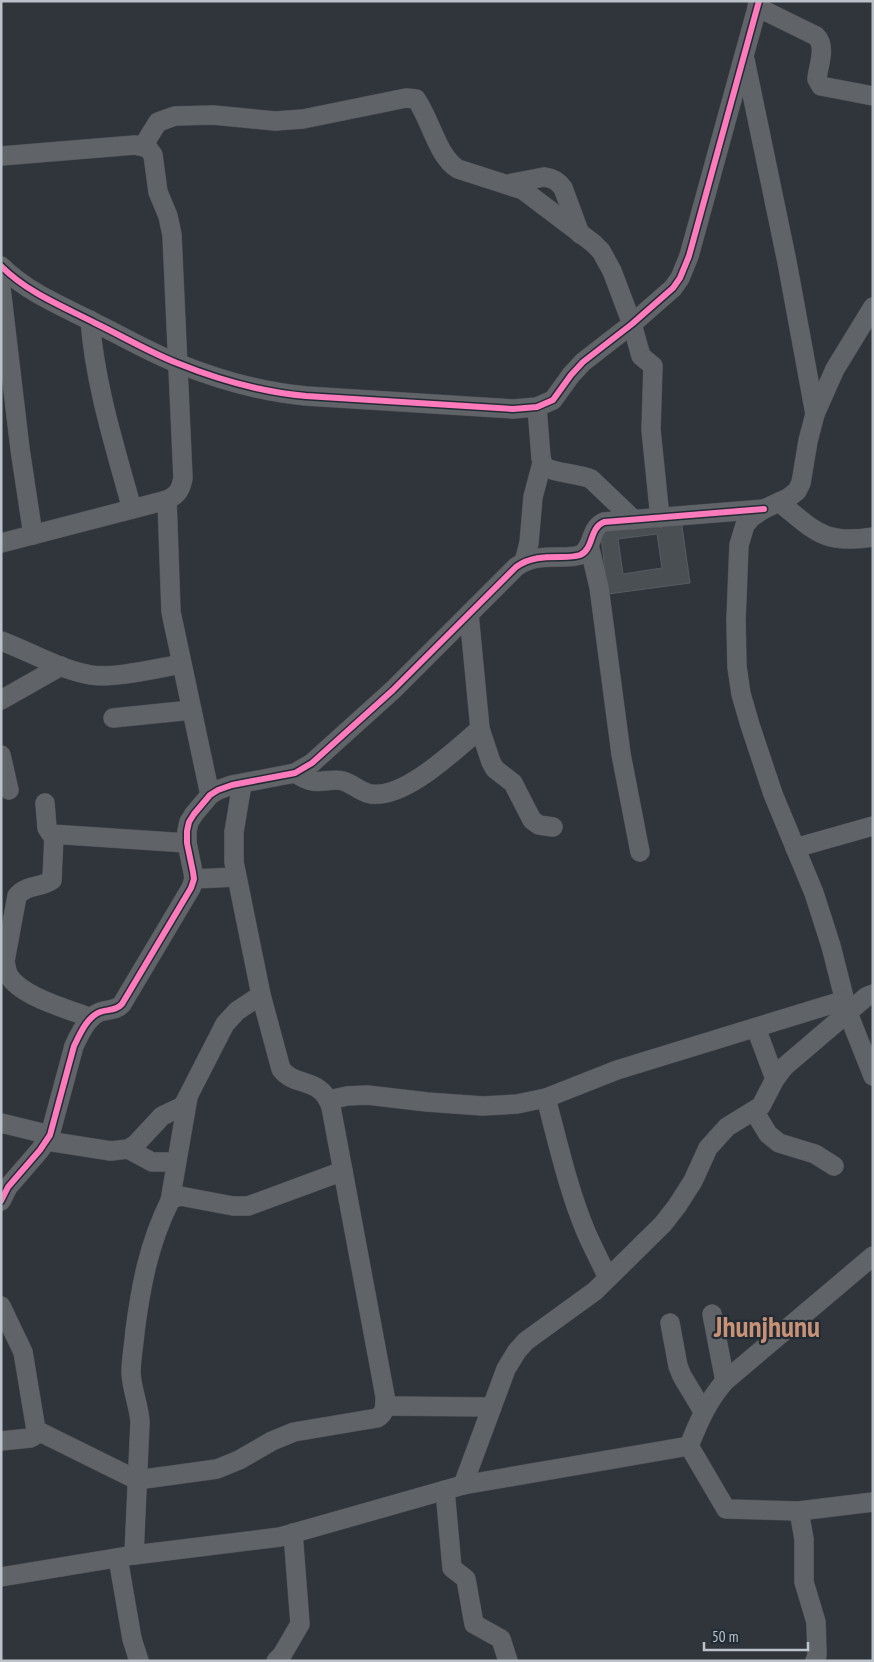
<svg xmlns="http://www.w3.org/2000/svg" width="874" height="1662" font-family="'PT Sans Narrow',sans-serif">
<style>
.building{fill:#4a4f53;stroke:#585c62;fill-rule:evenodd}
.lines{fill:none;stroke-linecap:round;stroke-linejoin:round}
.minor-casing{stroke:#4d5155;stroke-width:20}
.minor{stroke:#606468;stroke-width:19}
.cycleway-casing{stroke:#232c35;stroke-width:9}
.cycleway{stroke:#fd7abc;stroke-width:6}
.labels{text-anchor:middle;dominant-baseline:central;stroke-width:4.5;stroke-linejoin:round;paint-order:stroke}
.town-label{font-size:29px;font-weight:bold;fill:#c99176;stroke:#232c35}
</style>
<rect width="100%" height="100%" fill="#2f353a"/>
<!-- building -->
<path class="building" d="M681,519L690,583L608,594L600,529ZM657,534L662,568L623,574L618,539Z"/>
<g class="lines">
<defs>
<g id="minor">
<path d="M757,7L816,36C827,47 818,66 817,79L821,86L873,96"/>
<path d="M745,60L787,262L815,414"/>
<path d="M143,146L158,122L175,116L213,115L275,121L303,119L406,98L416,99C431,120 437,156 458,169L523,190L593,243L601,251L612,271L632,324L641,356L653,366L651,430L660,518"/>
<path d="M1,156L135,145L148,148L153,155L158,192L168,216L172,235L183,478C181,489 178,495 167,500L1,543"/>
<path d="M508,184L544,177C553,178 558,181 563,188L580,234"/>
<path d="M1,266C28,293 62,306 95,323C122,336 149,352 177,363C219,380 262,392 306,396L513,409L537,407L553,400L571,375L583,362L632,324L673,288L680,278L689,256L759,1"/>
<path d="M1,288L20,449L33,535"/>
<path d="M873,307L835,369L815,414L808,441L801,483L797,491L788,498L764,509L752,517L745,525L739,545L736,620L737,667L741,694L750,725L773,794L814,893L831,946L848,1013L873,1076"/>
<path d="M90,320C95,385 115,447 132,509"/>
<path d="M537,407L541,458L544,467C559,474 576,473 591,479L634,520"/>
<path d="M167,500L171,612L210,795"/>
<path d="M779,502C815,531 824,545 873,537"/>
<path d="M589,545L599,587L621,754L640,852"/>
<path d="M524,562L529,543L533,497L542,463"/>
<path d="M469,614L480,729L491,762L495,769L513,783L532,820L539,825L553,827"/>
<path d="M1,641C31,652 60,670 91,675C113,679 158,668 182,664"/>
<path d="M1,700L61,666"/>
<path d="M113,718L192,710"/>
<path d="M1,755L9,790"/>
<path d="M295,773C300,776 306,780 312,781C322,783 333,778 343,781C353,784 360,792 371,794C405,799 455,750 480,729"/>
<path d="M45,803L47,828L51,834L187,843"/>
<path d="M54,835L52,880C41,888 27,884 17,896L5,961C6,966 6,971 9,976C22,997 68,1009 91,1018"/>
<path d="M795,848L873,826"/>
<path d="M194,879L236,877"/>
<path d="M756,1028L775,1079"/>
<path d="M546,1098C558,1143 568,1189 586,1232C593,1248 601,1263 608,1278"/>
<path d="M329,1100L347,1096L367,1095L427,1102L483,1106L517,1104L546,1098L617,1070L845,1000"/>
<path d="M754,1111L768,1134L779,1143L815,1154L834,1166"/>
<path d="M1,1123L50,1135"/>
<path d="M47,1141L111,1151L128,1149L135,1145L162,1116L183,1106L225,1024L237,1011L261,995"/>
<path d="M128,1149L152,1162H176"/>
<path d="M1,1201L8,1187L40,1150L50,1135L74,1046C80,1034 87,1017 100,1012C108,1009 116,1011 122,1004L191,888L194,879L193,872L187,843V831L189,822L194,814L210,795L218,790L232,785L295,773L312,763L393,690L516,567C530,557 544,557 561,557C567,557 574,557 580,555C594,549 589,528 604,522L764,509"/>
<path d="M170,1201L188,1097"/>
<path d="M1,1306L23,1352L36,1430L34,1436L30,1438L1,1441"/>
<path d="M712,1314L725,1381"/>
<path d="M670,1323L678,1366L682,1376L703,1411"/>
<path d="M385,1406L492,1407"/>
<path d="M36,1430L137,1480L217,1469L239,1460L272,1441L294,1432L377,1418C386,1413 385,1405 385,1396L331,1107C321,1076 295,1088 281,1069L261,995L234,862V832L242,784"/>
<path d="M689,1446C699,1421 707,1402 725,1381L873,1256"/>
<path d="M463,1485L506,1369L517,1351L526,1341L595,1291L663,1224L677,1206L693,1181L708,1148L727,1127L761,1106L775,1079L784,1067L866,997L873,994"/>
<path d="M445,1490L452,1568L466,1579L474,1624L501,1639L508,1661"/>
<path d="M799,1511L804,1539V1582L816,1622L817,1655L815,1661"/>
<path d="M134,1555L140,1422C139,1406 132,1390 131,1373C131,1359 134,1345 135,1331C141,1285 149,1243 170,1201L172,1199L180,1196L233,1206H248L343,1171"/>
<path d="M118,1558L132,1639L139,1661"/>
<path d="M1,1577L134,1555L280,1537L463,1485L689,1446L726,1509L799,1511L873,1502"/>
<path d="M276,1661L282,1655L300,1624L293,1533"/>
</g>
</defs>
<!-- minor casing -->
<use href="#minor" class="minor-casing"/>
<!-- minor -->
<use href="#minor" class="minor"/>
<defs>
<g id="cycleway">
<path d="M1,266C28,293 62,306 95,323C122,336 149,352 177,363C219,380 262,392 306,396L513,409L537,407L553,400L571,375L583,362L632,324L673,288L680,278L689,256L759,1"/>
<path d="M1,1201L8,1187L40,1150L50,1135L74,1046C80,1034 87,1017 100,1012C108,1009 116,1011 122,1004L191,888L194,879L193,872L187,843V831L189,822L194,814L210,795L218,790L232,785L295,773L312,763L393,690L516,567C530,557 544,557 561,557C567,557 574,557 580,555C594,549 589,528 604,522L764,509"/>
</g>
</defs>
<!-- cycleway casing -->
<use href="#cycleway" class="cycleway-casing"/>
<!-- cycleway -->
<use href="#cycleway" class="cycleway"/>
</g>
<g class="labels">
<!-- town labels -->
<g class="town-label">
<text x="767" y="1326">Jhunjhunu</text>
</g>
</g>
<!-- border -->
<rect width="874" height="1662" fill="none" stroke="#bbc2ca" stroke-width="5"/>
<!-- scale -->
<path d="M704 1642v8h104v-8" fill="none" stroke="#bbc2ca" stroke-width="2.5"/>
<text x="712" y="1642" font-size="15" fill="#bbc2ca" stroke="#232c35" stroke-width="4" paint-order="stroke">50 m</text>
</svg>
